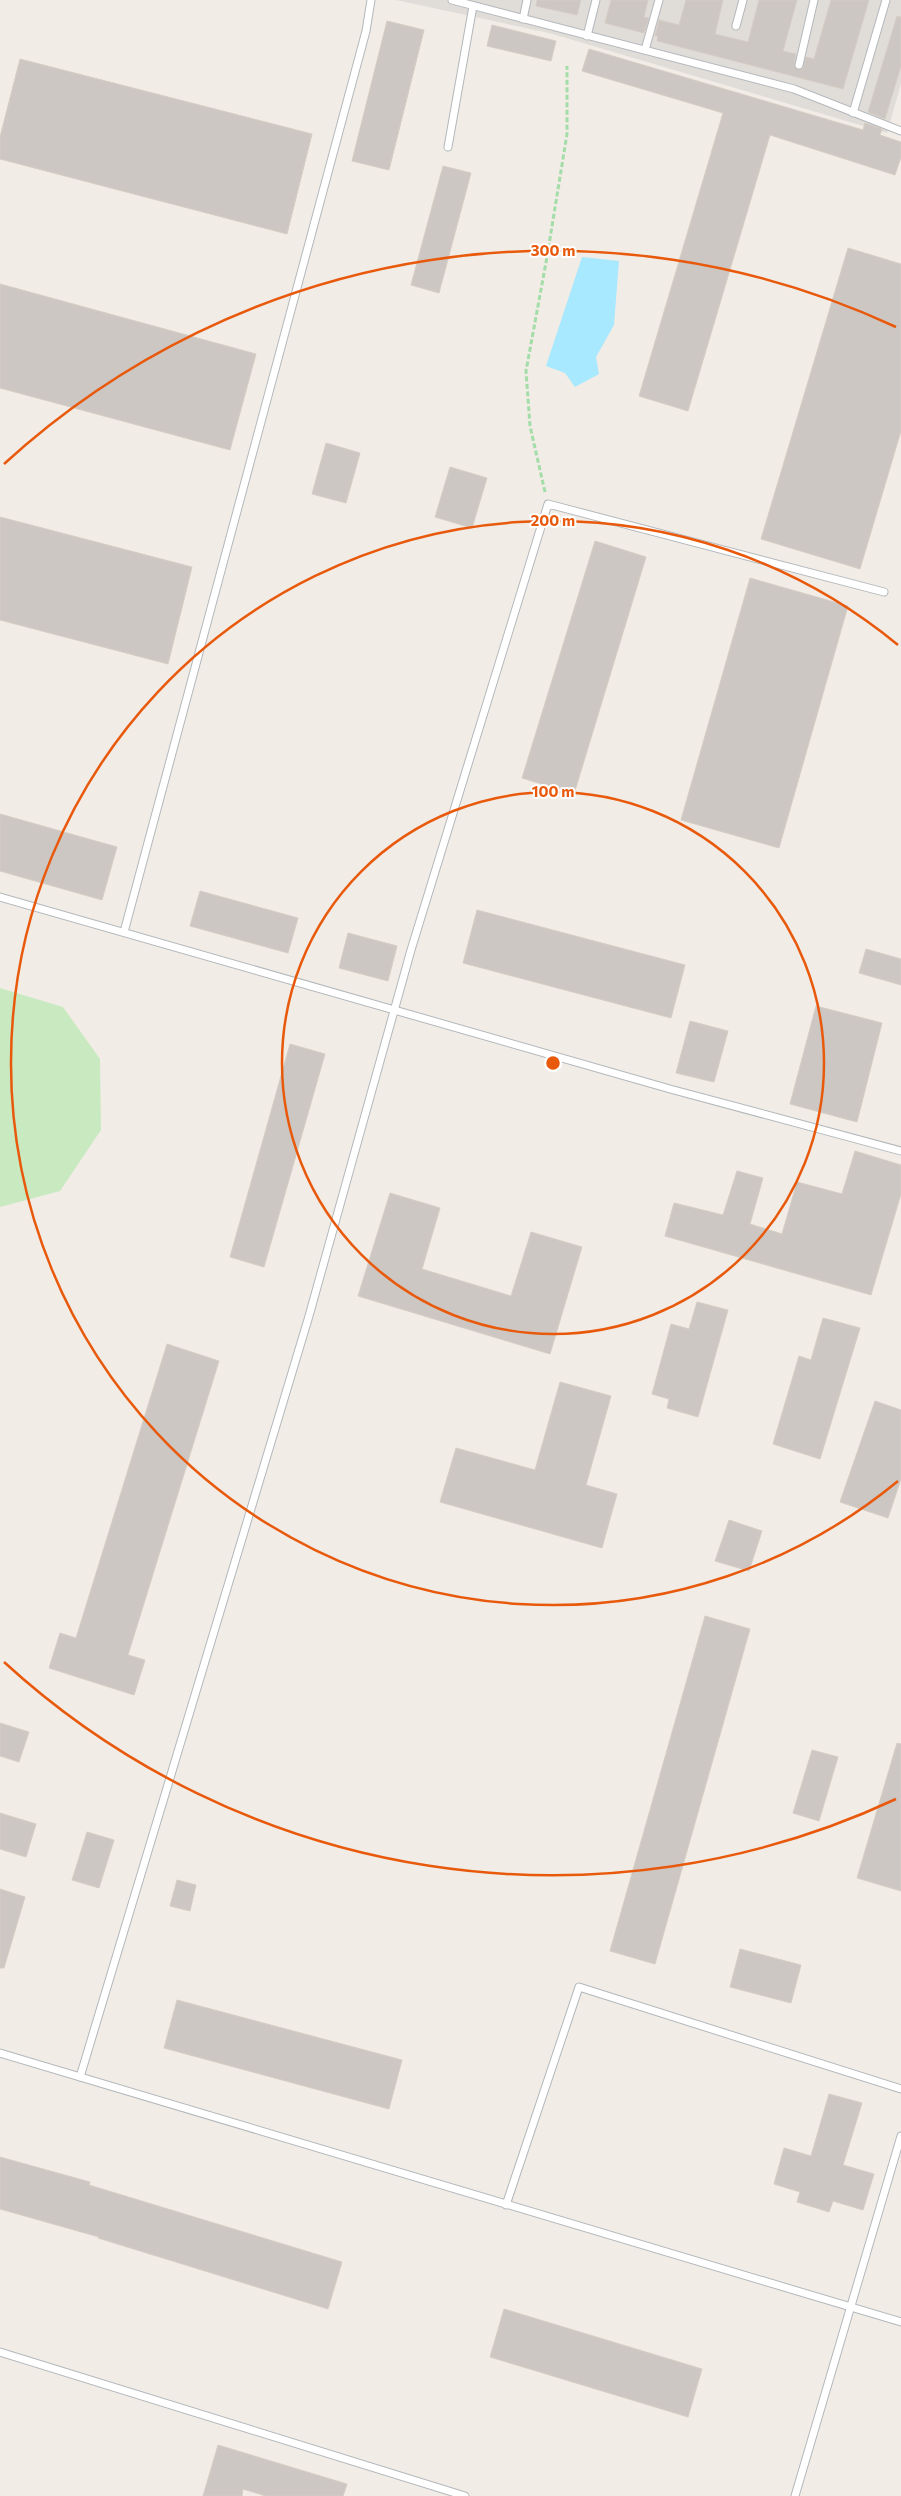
<svg xmlns="http://www.w3.org/2000/svg" width="901" height="2496" font-family="Commissioner,sans-serif">
<style>
.industrial{fill:#e0dcd8}
.green{fill:#c9eac1}
.water{fill:#a8e9ff}
.building{fill:#ccc7c3;stroke:#d6cdc4}
.lines{fill:none;stroke-linecap:round;stroke-linejoin:round}
.lane-casing{stroke:#b3b8bc;stroke-width:9}
.path{stroke:#a3dda7;stroke-width:3;stroke-dasharray:5 2.5;stroke-linecap:butt}
.lane{stroke:#fff;stroke-width:7}
.ring{fill:none;stroke:#e8590c;stroke-width:2.5}
.centre{fill:#e8590c;stroke:#fff;stroke-width:2.5}
.ring-label{font-size:15px;text-anchor:middle;font-weight:bold;fill:#e8590c;stroke:#fff;stroke-width:4;stroke-linejoin:round;paint-order:stroke}
</style>
<rect width="100%" height="100%" fill="#f1ece6"/>
<!-- industrial -->
<path class="industrial" d="M396,0H901V84L887,133L549,33Z"/>
<!-- green -->
<path class="green" d="M0,988L63,1007L100,1059L101,1130L60,1191L0,1207Z"/>
<!-- water -->
<path class="water" d="M582,257L619,261L614,325L596,357L599,374L575,387L565,373L546,366Z"/>
<!-- building -->
<g class="building">
<path d="M537,0H581L577,15L536,6Z"/>
<path d="M611,0H648L644,17L649,18L644,33L605,23Z"/>
<path d="M686,0H723L715,34L748,42L759,0H797L783,51L796,54L794,66L798,70L803,68L806,57L814,59L831,0H869L843,89L657,41L658,36H655L659,20L679,25Z"/>
<path d="M897,16L901,17V66L885,119L868,112Z"/>
<path d="M387,21L424,30L389,170L352,161Z"/>
<path d="M492,25L556,41L551,61L487,46Z"/>
<path d="M589,49L863,130L865,123L882,129L880,135L901,142V157L895,175L770,135L688,411L639,396L723,113L582,71Z"/>
<path d="M20,59L312,134L287,234L0,159V137Z"/>
<path d="M443,166L471,173L439,293L411,285Z"/>
<path d="M848,248L901,264V431L860,569L761,539Z"/>
<path d="M0,284L256,354L230,450L0,388Z"/>
<path d="M326,443L360,453L346,503L312,494Z"/>
<path d="M450,467L487,478L472,528L435,517Z"/>
<path d="M0,517L192,567L168,664L0,620Z"/>
<path d="M595,541L646,557L574,794L522,778Z"/>
<path d="M750,578L848,606L779,848L681,820Z"/>
<path d="M0,814L117,847L102,900L0,871Z"/>
<path d="M200,891L298,918L288,953L190,926Z"/>
<path d="M477,910L685,965L671,1018L463,963Z"/>
<path d="M348,933L397,946L388,981L339,968Z"/>
<path d="M866,949L901,959V985L859,973Z"/>
<path d="M816,1006L882,1023L857,1122L790,1104Z"/>
<path d="M690,1021L728,1031L714,1082L676,1073Z"/>
<path d="M290,1044L325,1054L264,1267L230,1257Z"/>
<path d="M855,1151L901,1165V1194L871,1295L665,1236L674,1203L723,1215L737,1171L763,1178L750,1224L782,1234L797,1182L842,1194Z"/>
<path d="M390,1193L440,1208L422,1269L511,1296L531,1232L582,1247L550,1354L358,1296Z"/>
<path d="M697,1302L728,1310L698,1417L667,1408L669,1399L652,1394L671,1324L689,1329Z"/>
<path d="M823,1318L860,1328L820,1459L773,1444L799,1356L811,1360Z"/>
<path d="M167,1344L219,1361L128,1655L145,1660L134,1695L49,1668L60,1633L76,1638Z"/>
<path d="M560,1382L611,1396L586,1485L617,1494L602,1548L440,1502L456,1448L535,1470Z"/>
<path d="M875,1401L901,1410V1479L888,1518L840,1502Z"/>
<path d="M729,1520L762,1531L749,1571L715,1561Z"/>
<path d="M705,1616L750,1629L655,1964L610,1951Z"/>
<path d="M0,1723L29,1732L19,1762L0,1756Z"/>
<path d="M897,1743L901,1744V1891L857,1878Z"/>
<path d="M812,1750L838,1757L819,1821L793,1813Z"/>
<path d="M0,1813L36,1824L26,1857L0,1849Z"/>
<path d="M87,1832L114,1840L99,1888L72,1880Z"/>
<path d="M177,1880L196,1885L190,1911L170,1906Z"/>
<path d="M0,1889L25,1897L4,1968H0Z"/>
<path d="M740,1949L801,1965L791,2003L730,1987Z"/>
<path d="M177,2000L402,2060L389,2109L164,2048Z"/>
<path d="M829,2094L862,2103L843,2165L874,2174L863,2210L833,2201L829,2212L797,2202L800,2192L774,2184L784,2148L811,2156Z"/>
<path d="M0,2157L90,2182L89,2185L342,2262L328,2309L98,2238L99,2237L0,2209Z"/>
<path d="M504,2309L702,2369L688,2417L490,2357Z"/>
<path d="M218,2445L347,2484L343,2496H266L243,2489L242,2496H203Z"/>
</g>
<g class="lines">
<defs>
<g id="lane">
<path d="M452,0L794,89L901,131"/>
<path d="M523,19L527,0"/>
<path d="M736,26L743,0"/>
<path d="M587,36L596,0"/>
<path d="M645,50L659,0"/>
<path d="M799,65L814,0"/>
<path d="M853,113L886,0"/>
<path d="M448,147L473,6"/>
<path d="M0,897L670,1089L901,1151"/>
<path d="M124,932L366,31L371,0"/>
<path d="M0,2053L901,2322"/>
<path d="M80,2077L309,1316L411,950L548,504L884,592"/>
<path d="M506,2205L579,1987L901,2089"/>
<path d="M0,2352L465,2496"/>
<path d="M795,2496L901,2136"/>
</g>
</defs>
<!-- lane casing -->
<use href="#lane" class="lane-casing"/>
<!-- path -->
<path class="path" d="M545,492L530,426L526,371L547,257L567,134V66"/>
<!-- lane -->
<use href="#lane" class="lane"/>
</g>
<!-- distance rings -->
<g class="ring">
<circle cx="553" cy="1063" r="271"/>
<path d="M898 1481A542 542 0 1 1 898 645"/>
<path d="M896 1799A812 812 0 0 1 4 1662M4 464A812 812 0 0 1 896 327"/>
</g>
<circle cx="553" cy="1063" r="8" class="centre"/>
<g class="ring-label">
<text x="553" y="256">300 m</text>
<text x="553" y="526">200 m</text>
<text x="553" y="797">100 m</text>
</g>
</svg>
